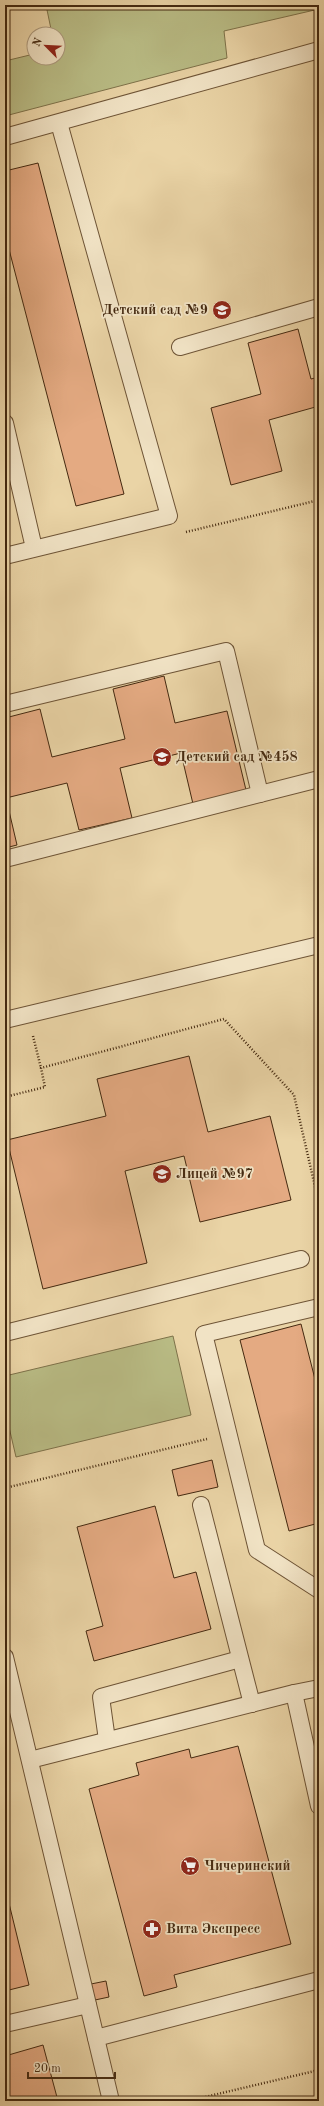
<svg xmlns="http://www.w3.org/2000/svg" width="324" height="2106" font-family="'Old Standard TT',serif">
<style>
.green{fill:#b9bc85;stroke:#7e724a}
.building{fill:#e4aa82;stroke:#442910}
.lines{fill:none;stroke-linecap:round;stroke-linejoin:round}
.lane-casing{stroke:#6e5436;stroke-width:18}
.path{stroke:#442910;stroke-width:2.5;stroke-dasharray:1 2;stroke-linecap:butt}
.lane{stroke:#f1e3c5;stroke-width:16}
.labels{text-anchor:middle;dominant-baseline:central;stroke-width:3.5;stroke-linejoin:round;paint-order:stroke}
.poi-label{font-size:14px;font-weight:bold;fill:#442910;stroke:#f1e3c5;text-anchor:start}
</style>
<rect width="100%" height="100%" fill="#ead4a6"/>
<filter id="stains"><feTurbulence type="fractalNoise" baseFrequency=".005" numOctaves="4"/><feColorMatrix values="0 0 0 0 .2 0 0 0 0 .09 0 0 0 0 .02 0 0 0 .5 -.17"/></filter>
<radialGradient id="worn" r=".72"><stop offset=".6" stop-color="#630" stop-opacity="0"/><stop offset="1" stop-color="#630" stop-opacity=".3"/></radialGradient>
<!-- green -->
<g class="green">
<path d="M46,5H319V9L224,31L227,58L5,116V61L34,54V58H58V34H52Z"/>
<path d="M173,1336L191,1415L16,1457L5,1410V1376Z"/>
</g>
<!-- building -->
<g class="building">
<path d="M38,163L124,494L76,506L5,234V171Z"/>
<path d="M298,329L311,379L319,377V406L269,420L282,471L231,485L211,408L261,394L248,343Z"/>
<path d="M164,676L175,723L227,711L246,790L193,804L181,753L120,768L132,818L79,830L67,783L6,798L17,845L5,848V718L40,709L52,757L125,739L113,689Z"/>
<path d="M189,1056L208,1132L270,1116L291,1200L200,1222L184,1156L125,1171L147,1263L43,1289L7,1140L106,1116L97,1079Z"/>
<path d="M301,1324L319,1395V1523L289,1531L240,1340Z"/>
<path d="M212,1460L218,1487L178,1496L172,1470Z"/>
<path d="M155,1506L174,1578L196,1572L211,1629L94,1661L86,1631L103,1626L77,1527Z"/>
<path d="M238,1746L291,1944L174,1975L177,1987L144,1996L89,1789L139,1775L136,1763L189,1749L191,1758Z"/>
<path d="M5,1887L29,1985L5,1991Z"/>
<path d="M106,1981L109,1997L95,2000L91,1984Z"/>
<path d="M43,2045L58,2101H5V2056Z"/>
</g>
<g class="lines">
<defs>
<g id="lane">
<path d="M5,137L319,50"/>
<path d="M180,347L319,307"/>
<path d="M5,423L34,548"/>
<path d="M5,556L169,516L59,123"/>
<path d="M5,704L226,651L260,794"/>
<path d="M5,859L319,779"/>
<path d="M5,1020L319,945"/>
<path d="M319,1307L204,1334L257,1550L319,1590"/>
<path d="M5,1333L301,1259"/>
<path d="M201,1505L252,1704"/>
<path d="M5,1657L111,2101"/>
<path d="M319,1688L294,1693L319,1806"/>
<path d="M107,1740L101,1697L240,1659"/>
<path d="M30,1760L294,1693"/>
<path d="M5,2024L88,2005"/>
<path d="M96,2038L319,1980"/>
</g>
</defs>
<!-- lane casing -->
<use href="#lane" class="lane-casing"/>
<!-- path -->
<g class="path">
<path d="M186,532L319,500"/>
<path d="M33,1036L41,1068"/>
<path d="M5,1097L45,1087L41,1068L224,1019L294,1095L319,1204"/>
<path d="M5,1292L9,1309"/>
<path d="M5,1488L207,1439"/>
<path d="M188,2101L319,2070"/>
</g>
<!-- lane -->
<use href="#lane" class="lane"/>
</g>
<!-- icons -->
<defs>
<symbol id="school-disc" viewBox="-11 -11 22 22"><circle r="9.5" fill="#8f2418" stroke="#f1e3c5"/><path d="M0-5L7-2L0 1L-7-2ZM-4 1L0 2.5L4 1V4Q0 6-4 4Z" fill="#fff"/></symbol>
<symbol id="supermarket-disc" viewBox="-11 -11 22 22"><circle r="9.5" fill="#8f2418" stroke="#f1e3c5"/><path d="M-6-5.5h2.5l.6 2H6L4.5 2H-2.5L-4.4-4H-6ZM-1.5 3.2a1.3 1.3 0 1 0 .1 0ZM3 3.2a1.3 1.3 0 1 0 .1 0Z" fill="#fff"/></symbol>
<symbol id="pharmacy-disc" viewBox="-11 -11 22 22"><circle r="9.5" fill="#8f2418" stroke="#f1e3c5"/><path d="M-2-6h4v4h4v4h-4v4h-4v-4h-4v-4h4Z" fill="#fff"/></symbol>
</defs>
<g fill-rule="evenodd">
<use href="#school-disc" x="211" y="299" width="22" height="22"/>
<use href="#school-disc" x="151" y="746" width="22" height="22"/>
<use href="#school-disc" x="151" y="1163" width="22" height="22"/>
<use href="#supermarket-disc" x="179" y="1855" width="22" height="22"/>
<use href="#pharmacy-disc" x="141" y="1918" width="22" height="22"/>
</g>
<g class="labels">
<!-- poi labels -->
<g class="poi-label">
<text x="208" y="310" text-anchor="end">Детский сад №9</text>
<text x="176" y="757">Детский сад №458</text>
<text x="176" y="1174">Лицей №97</text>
<text x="204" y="1866">Чичеринский</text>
<text x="166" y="1929">Вита Экспресс</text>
</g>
</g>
<!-- margin -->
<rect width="324" height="2106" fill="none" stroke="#ead4a6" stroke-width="20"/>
<rect x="6" y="6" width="312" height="2094" fill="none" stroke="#442910" stroke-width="2"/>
<rect x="10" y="10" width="304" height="2086" fill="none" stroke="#442910"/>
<!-- north arrow -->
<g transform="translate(46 46) rotate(294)"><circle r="19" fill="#f1e3c5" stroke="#ac997d"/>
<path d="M0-3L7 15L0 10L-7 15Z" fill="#8f2418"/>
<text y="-6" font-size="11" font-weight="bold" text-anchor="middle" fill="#442910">N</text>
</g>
<!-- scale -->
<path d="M28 2072v6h87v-6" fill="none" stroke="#442910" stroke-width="2"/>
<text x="34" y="2072" font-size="12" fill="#442910" stroke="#f1e3c5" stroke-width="3" paint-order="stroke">20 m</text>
<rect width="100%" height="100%" filter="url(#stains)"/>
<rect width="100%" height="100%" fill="url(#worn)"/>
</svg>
